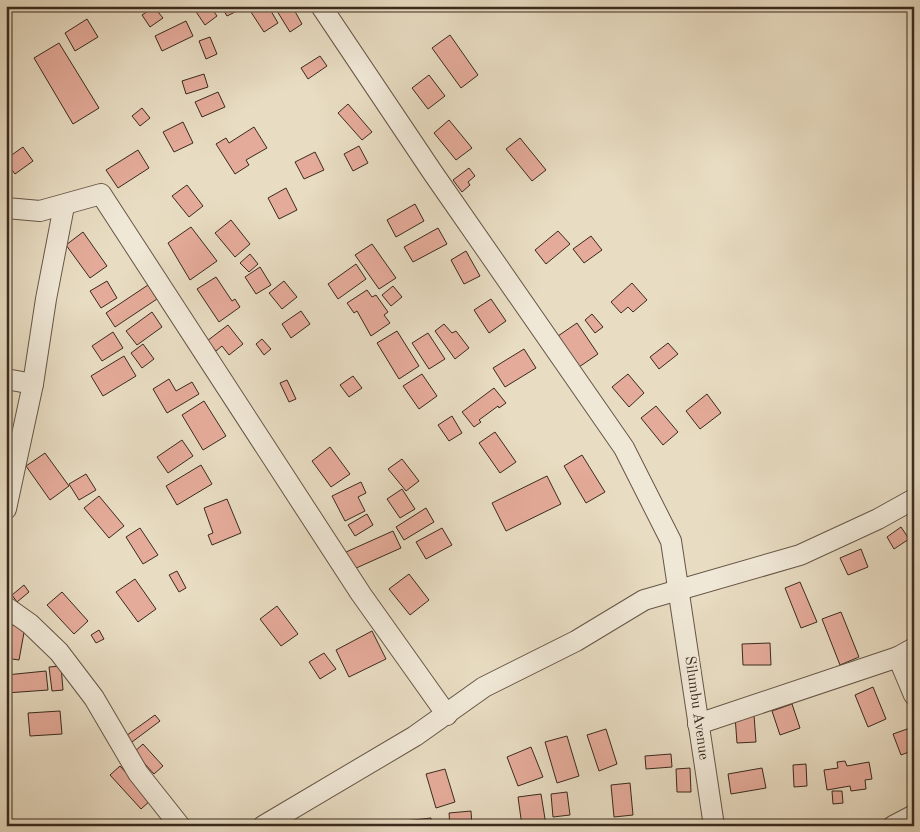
<svg xmlns="http://www.w3.org/2000/svg" width="920" height="832" font-family="'Old Standard TT',serif">
<style>
.building{fill:#e5ab9a;stroke:#3a2a1e}
.lines{fill:none;stroke-linecap:round;stroke-linejoin:round}
.street-casing{stroke:#665647;stroke-width:22}
.street{stroke:#f0e8d7;stroke-width:20}
.labels{text-anchor:middle;dominant-baseline:central;stroke-width:5;stroke-linejoin:round;paint-order:stroke}
.street-label{font-size:15px;fill:#3a2a1e;stroke:#f0e8d7}
</style>
<rect width="100%" height="100%" fill="#e8dcc2"/>
<filter id="stains"><feTurbulence type="fractalNoise" baseFrequency=".004" numOctaves="4"/><feColorMatrix values="0 0 0 0 .2 0 0 0 0 .09 0 0 0 0 .02 0 0 0 .5 -.17"/></filter>
<radialGradient id="worn" r=".72"><stop offset=".6" stop-color="#630" stop-opacity="0"/><stop offset="1" stop-color="#630" stop-opacity=".3"/></radialGradient>
<!-- building -->
<g class="building">
<path d="M192,6H210L217,16L205,25Z"/>
<path d="M221,6H242L243,8L227,16Z"/>
<path d="M247,6H268L278,23L264,32Z"/>
<path d="M286,6H292L302,24L290,32L277,11Z"/>
<path d="M154,7L163,18L150,27L142,15Z"/>
<path d="M87,19L98,37L75,51L65,33Z"/>
<path d="M186,21L193,36L162,51L155,36Z"/>
<path d="M450,35L478,75L461,88L432,48Z"/>
<path d="M210,37L217,54L206,59L199,41Z"/>
<path d="M59,43L99,108L73,124L34,58Z"/>
<path d="M320,56L327,66L308,79L301,68Z"/>
<path d="M204,74L208,87L186,94L182,81Z"/>
<path d="M429,75L445,96L428,109L412,88Z"/>
<path d="M218,92L225,107L202,117L195,102Z"/>
<path d="M348,104L372,132L362,140L338,113Z"/>
<path d="M142,108L150,118L140,126L132,116Z"/>
<path d="M449,120L472,148L456,160L434,133Z"/>
<path d="M183,122L193,143L174,152L163,132Z"/>
<path d="M254,127L267,148L246,160L249,165L235,174L216,144L226,138L229,143Z"/>
<path d="M520,138L546,170L532,181L506,149Z"/>
<path d="M359,146L368,163L353,171L344,154Z"/>
<path d="M23,147L33,161L15,174L6,162V159Z"/>
<path d="M138,150L149,168L118,188L106,170Z"/>
<path d="M315,152L324,170L304,179L295,162Z"/>
<path d="M469,168L475,176L468,182L470,185L462,192L453,180Z"/>
<path d="M187,185L203,206L189,217L172,196Z"/>
<path d="M286,188L297,210L279,219L268,198Z"/>
<path d="M415,204L424,221L396,237L387,220Z"/>
<path d="M231,220L250,244L235,257L215,233Z"/>
<path d="M191,227L217,261L190,280L168,243Z"/>
<path d="M438,228L447,244L413,262L404,247Z"/>
<path d="M558,231L570,244L546,264L535,250Z"/>
<path d="M83,232L107,266L90,278L66,245Z"/>
<path d="M591,236L602,250L584,263L573,249Z"/>
<path d="M372,244L396,278L379,289L355,255Z"/>
<path d="M466,251L480,276L464,284L451,260Z"/>
<path d="M250,254L258,264L249,272L240,263Z"/>
<path d="M356,264L366,279L338,299L328,284Z"/>
<path d="M260,267L271,285L256,294L245,277Z"/>
<path d="M216,277L232,301L235,299L240,307L219,322L197,289Z"/>
<path d="M107,281L117,298L101,308L90,291Z"/>
<path d="M284,281L297,297L282,309L269,293Z"/>
<path d="M632,283L647,300L633,312L628,307L621,313L611,302Z"/>
<path d="M148,285L157,299L115,327L106,313Z"/>
<path d="M393,286L402,297L391,306L382,295Z"/>
<path d="M367,290L372,297L376,295L388,312L384,315L390,323L371,336L357,311L354,313L347,303Z"/>
<path d="M491,299L506,321L489,333L474,310Z"/>
<path d="M301,311L310,324L291,338L282,324Z"/>
<path d="M152,312L162,327L137,345L126,331Z"/>
<path d="M592,314L603,327L595,333L585,320Z"/>
<path d="M577,323L598,354L579,367L558,336Z"/>
<path d="M444,324L452,333L456,331L469,348L455,359L435,331Z"/>
<path d="M228,325L243,344L229,355L222,346L216,351L207,341Z"/>
<path d="M397,331L419,366L399,379L377,343Z"/>
<path d="M113,332L123,348L102,361L92,346Z"/>
<path d="M428,333L445,359L429,369L412,343Z"/>
<path d="M262,339L271,349L264,355L256,344Z"/>
<path d="M668,343L678,354L659,369L650,357Z"/>
<path d="M143,344L154,359L142,368L131,353Z"/>
<path d="M524,349L536,368L505,387L493,368Z"/>
<path d="M124,356L136,376L103,396L91,376Z"/>
<path d="M422,374L437,396L419,409L403,386Z"/>
<path d="M628,374L644,393L629,407L612,387Z"/>
<path d="M353,376L362,388L349,397L340,385Z"/>
<path d="M169,379L176,391L192,382L199,394L167,413L153,389Z"/>
<path d="M287,380L296,399L289,402L280,383Z"/>
<path d="M494,388L506,403L499,408L498,406L479,420L481,422L474,427L462,412Z"/>
<path d="M707,394L721,413L700,429L686,411Z"/>
<path d="M204,401L226,436L203,450L182,415Z"/>
<path d="M656,406L678,432L663,445L641,418Z"/>
<path d="M452,416L462,433L449,441L438,425Z"/>
<path d="M495,432L516,462L500,473L479,443Z"/>
<path d="M182,440L193,456L168,473L157,457Z"/>
<path d="M330,447L350,474L331,487L312,461Z"/>
<path d="M45,453L69,486L50,500L26,466Z"/>
<path d="M582,455L605,492L586,503L564,466Z"/>
<path d="M402,459L419,481L406,491L388,469Z"/>
<path d="M201,465L212,484L177,505L166,486Z"/>
<path d="M86,474L96,490L79,500L69,484Z"/>
<path d="M547,476L561,504L506,531L492,503Z"/>
<path d="M361,482L366,493L358,497L365,511L345,521L332,496Z"/>
<path d="M402,489L415,509L400,518L387,499Z"/>
<path d="M99,496L124,526L109,538L84,508Z"/>
<path d="M227,499L241,533L212,545L208,535L213,533L204,508Z"/>
<path d="M426,508L434,522L404,540L396,527Z"/>
<path d="M367,514L373,525L355,536L348,525Z"/>
<path d="M901,527L909,539L894,549L887,537Z"/>
<path d="M140,528L158,555L143,564L126,537Z"/>
<path d="M442,528L452,545L426,559L416,542Z"/>
<path d="M393,531L401,548L354,569L346,552Z"/>
<path d="M861,549L868,567L848,575L840,558Z"/>
<path d="M177,571L186,588L179,592L169,575Z"/>
<path d="M409,574L429,600L410,615L389,589Z"/>
<path d="M135,579L156,609L138,622L116,592Z"/>
<path d="M800,582L817,622L801,628L785,588Z"/>
<path d="M24,585L29,592L17,602L12,595Z"/>
<path d="M62,592L88,621L74,634L47,605Z"/>
<path d="M277,606L298,634L281,646L260,619Z"/>
<path d="M841,612L859,657L840,665L822,619Z"/>
<path d="M6,624L25,627L19,660L6,658Z"/>
<path d="M99,630L104,639L96,643L91,635Z"/>
<path d="M372,631L386,659L349,677L336,650Z"/>
<path d="M770,643L771,665H743L742,644Z"/>
<path d="M324,653L336,669L320,679L309,662Z"/>
<path d="M61,666L63,690L52,691L49,667Z"/>
<path d="M46,671L48,690L6,693V675Z"/>
<path d="M873,687L886,719L868,727L855,695Z"/>
<path d="M792,704L800,728L780,735L772,711Z"/>
<path d="M60,711L62,734L30,736L28,713Z"/>
<path d="M155,715L160,721L128,745L123,738Z"/>
<path d="M754,715L756,742L737,743L735,716Z"/>
<path d="M910,728L914,739V750L901,755L893,734Z"/>
<path d="M606,729L617,764L599,771L587,735Z"/>
<path d="M6,736H11L9,754L6,753Z"/>
<path d="M567,736L579,776L557,783L545,742Z"/>
<path d="M143,744L163,766L154,774L134,752Z"/>
<path d="M531,747L543,777L518,786L507,757Z"/>
<path d="M671,754L672,767L646,769L645,756Z"/>
<path d="M845,761L847,766L869,762L872,779L865,780L866,789L851,791L850,786L827,790L824,770L838,768L837,762Z"/>
<path d="M806,764L807,786L794,787L793,765Z"/>
<path d="M120,766L151,800L141,809L110,775Z"/>
<path d="M690,768L691,792H677L676,769Z"/>
<path d="M762,768L766,788L731,794L728,774Z"/>
<path d="M445,769L455,802L436,808L426,774Z"/>
<path d="M630,783L633,815L614,817L611,785Z"/>
<path d="M832,791H842L843,803L833,804Z"/>
<path d="M567,792L570,815L553,817L551,794Z"/>
<path d="M541,794L546,825L522,826L518,797Z"/>
<path d="M471,811L472,826H450L449,813Z"/>
<path d="M431,818V826H405L404,821Z"/>
</g>
<g class="lines">
<defs>
<g id="street">
<path d="M321,6L433,173L624,448L671,541L714,826"/>
<path d="M6,208L40,211L101,194L361,594L447,715"/>
<path d="M6,379L33,384"/>
<path d="M6,509L33,384L46,299L64,206"/>
<path d="M6,607L30,624L59,652L94,698L138,773L180,826"/>
<path d="M914,648L898,657L914,695"/>
<path d="M698,724L898,657"/>
<path d="M263,826L415,736L484,687L576,641L644,600L800,555L878,519L914,499"/>
<path d="M893,826L914,815"/>
</g>
</defs>
<!-- street casing -->
<use href="#street" class="street-casing"/>
<!-- street -->
<use href="#street" class="street"/>
</g>
<g class="labels">
<!-- street labels -->
<g class="street-label">
<text transform="translate(696 708) rotate(82)">Silumbu Avenue</text>
</g>
</g>
<!-- margin -->
<rect width="920" height="832" fill="none" stroke="#e8dcc2" stroke-width="25"/>
<rect x="8" y="8" width="905" height="817" fill="none" stroke="#3a2a1e" stroke-width="2.5"/>
<rect x="12" y="12" width="895" height="807" fill="none" stroke="#3a2a1e"/>
<rect width="100%" height="100%" filter="url(#stains)"/>
<rect width="100%" height="100%" fill="url(#worn)"/>
</svg>
